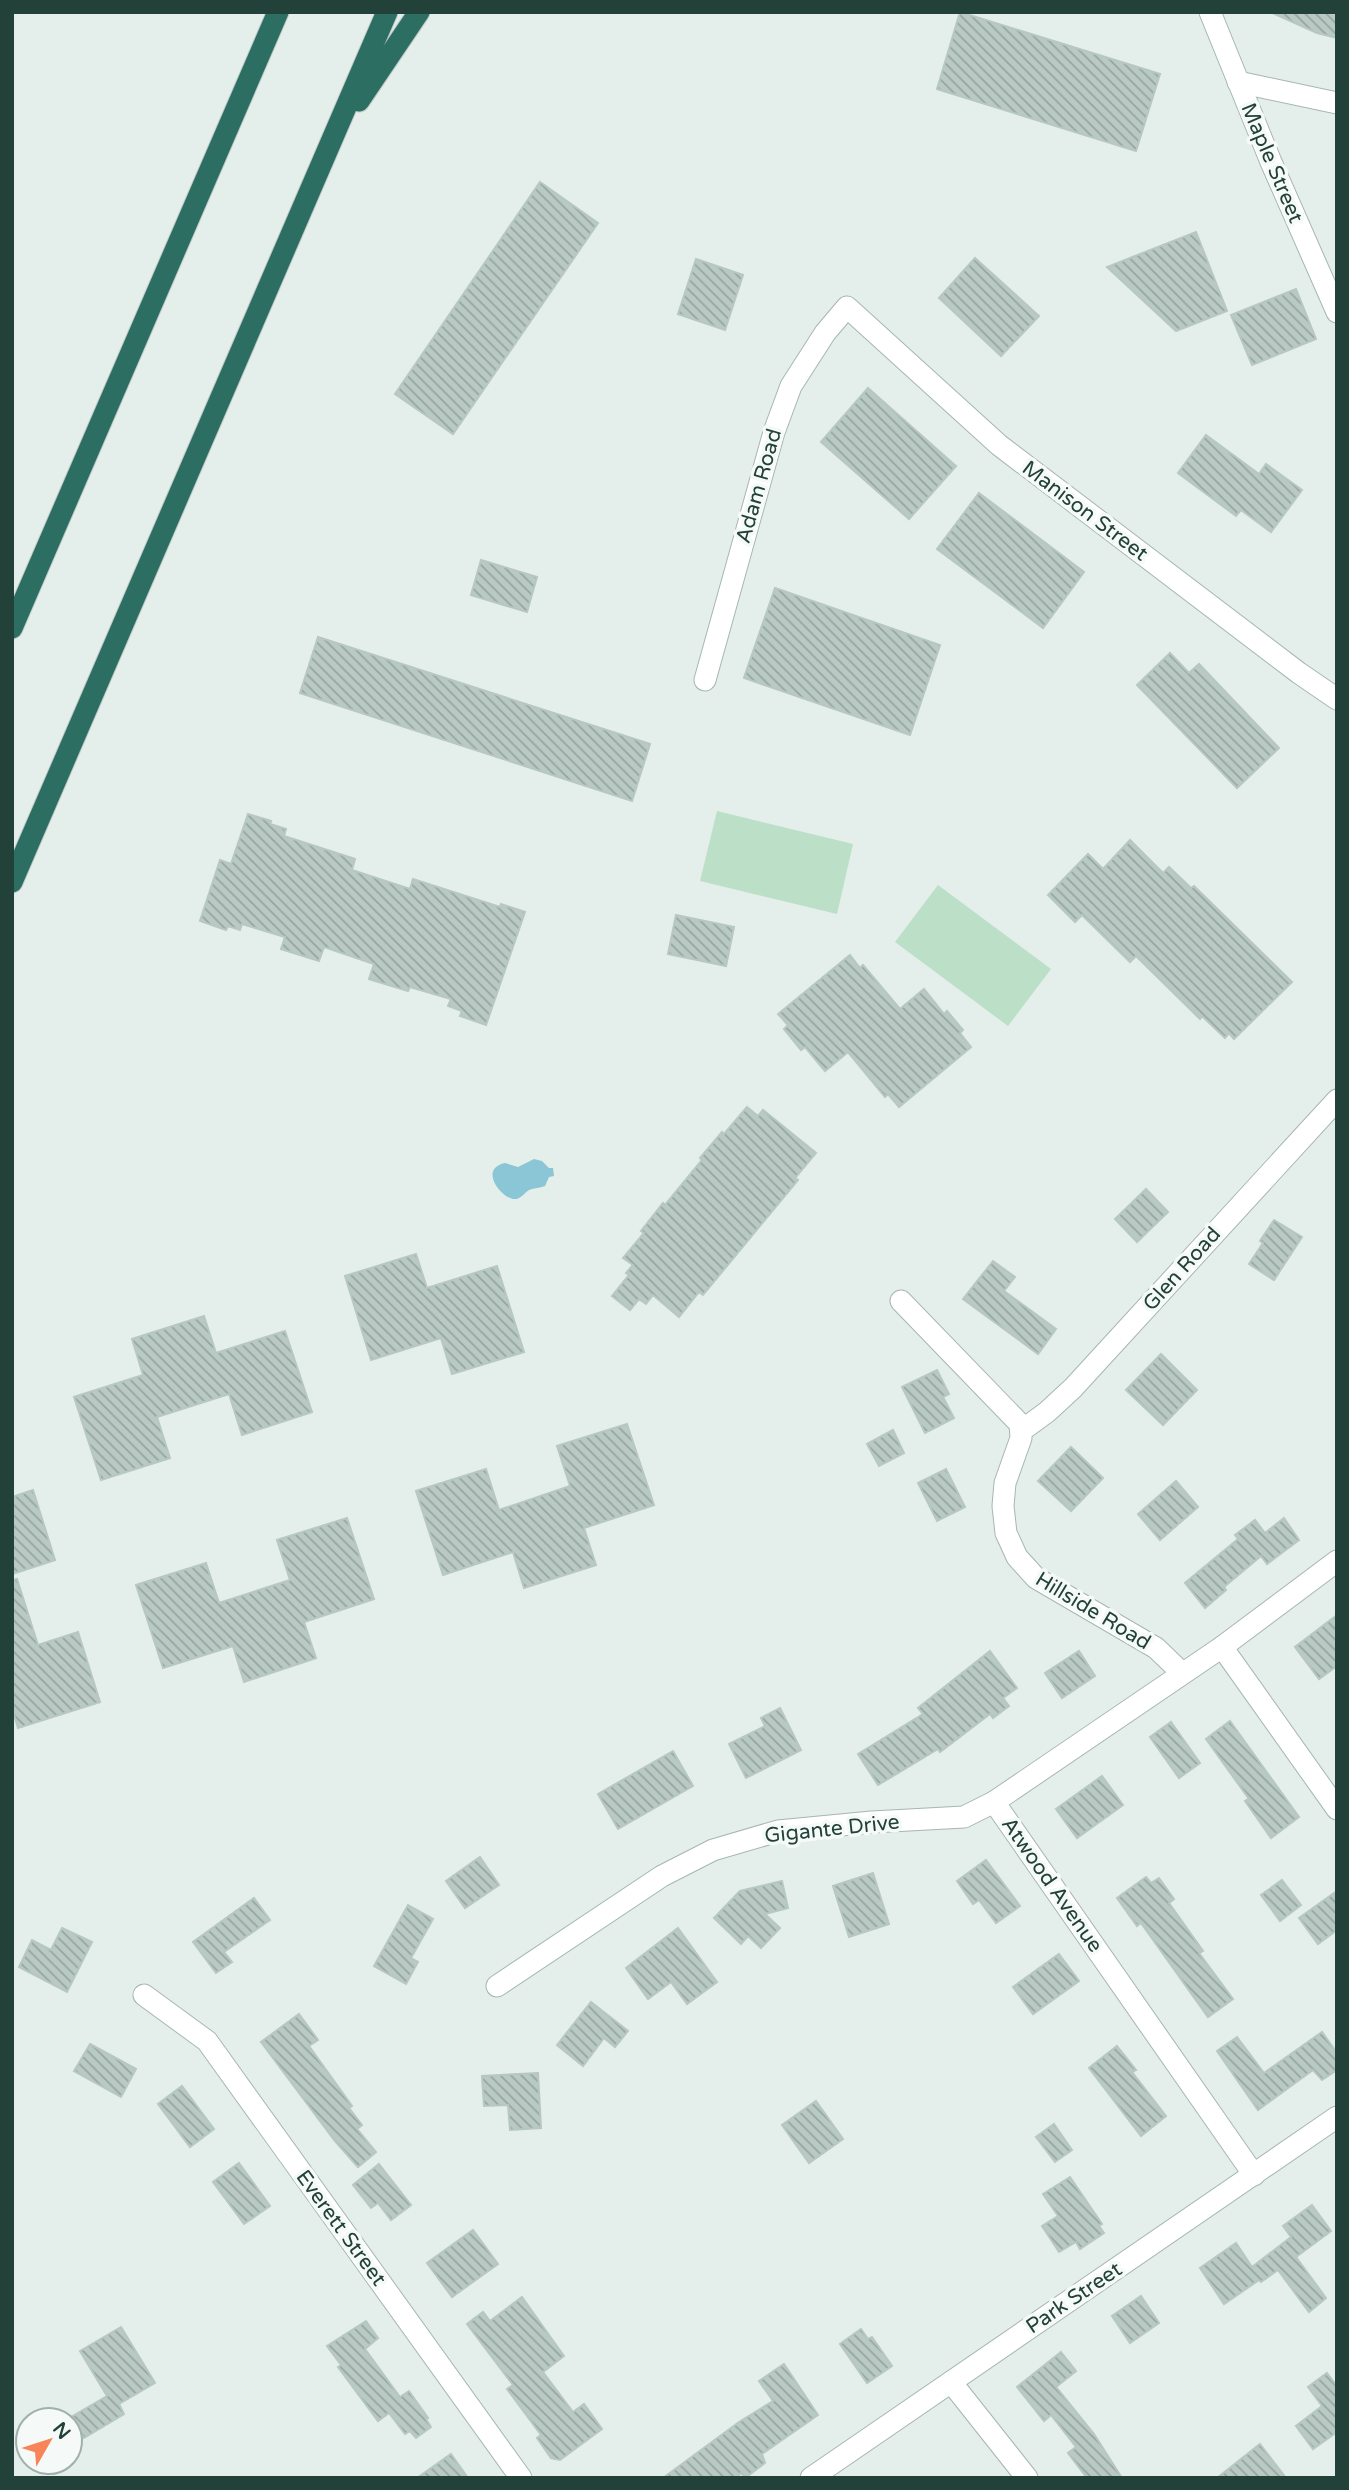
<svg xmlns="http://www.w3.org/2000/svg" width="1349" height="2490" font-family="'Varela Round',sans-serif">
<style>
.pitch{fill:#bce0c7}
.water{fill:#8ac6d5}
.building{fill:url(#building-back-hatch);stroke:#b6c8c1;stroke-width:2}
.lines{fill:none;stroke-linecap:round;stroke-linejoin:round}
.minor-casing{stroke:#a6b7b1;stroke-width:23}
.highway-casing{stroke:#c1cac8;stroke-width:23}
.minor{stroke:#fff;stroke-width:21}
.highway{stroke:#2d6e63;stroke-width:21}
.labels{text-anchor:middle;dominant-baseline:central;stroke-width:7;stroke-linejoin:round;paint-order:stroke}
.street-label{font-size:21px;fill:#224139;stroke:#f5faf8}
</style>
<defs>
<pattern id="building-back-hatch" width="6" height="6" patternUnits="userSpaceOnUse" patternTransform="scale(1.75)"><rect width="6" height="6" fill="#b9c9c3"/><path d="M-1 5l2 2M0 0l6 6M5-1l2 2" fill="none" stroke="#96a59f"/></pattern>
</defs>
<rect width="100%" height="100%" fill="#e4eeea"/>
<!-- pitch -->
<g class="pitch">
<path d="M717,811L853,844L837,914L700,881Z"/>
<path d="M938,885L1051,969L1008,1026L895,942Z"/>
</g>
<!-- water -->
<path class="water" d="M534,1159L542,1161L549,1168H553L554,1176L549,1177L545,1186C540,1188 534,1188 529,1190C524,1193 522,1198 516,1199C503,1201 477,1169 505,1163L518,1167Z"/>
<!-- building -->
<g class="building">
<path d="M960,12L1160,74L1136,151L937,89Z"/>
<path d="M1270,12H1337V38L1317,33Z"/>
<path d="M540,182L598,223L453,434L395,394Z"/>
<path d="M1196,232L1227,311L1176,331L1107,267Z"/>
<path d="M975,258L1039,316L1001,356L939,298Z"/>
<path d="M696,259L743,275L725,330L678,314Z"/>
<path d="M1296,289L1316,339L1252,365L1231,315Z"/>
<path d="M868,388L956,466L909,519L821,442Z"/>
<path d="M1206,435L1259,474L1266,464L1302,490L1271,532L1241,510L1236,516L1178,473Z"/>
<path d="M979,493L1084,572L1043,628L937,549Z"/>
<path d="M481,560L537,577L527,612L471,595Z"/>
<path d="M775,588L940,645L910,735L744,678Z"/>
<path d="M318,637L650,744L632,801L300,693Z"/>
<path d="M1170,653L1189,673L1199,664L1279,748L1237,788L1137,685Z"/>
<path d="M248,814L271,821L270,824L286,829L284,836L355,859L352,870L410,889L413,879L500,907L501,904L525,912L486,1025L460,1016L462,1011L448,1006L451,999L410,987L408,991L369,979L374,964L324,947L319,961L281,949L285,937L242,924L240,930L228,926L226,930L200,921L220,860L231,864Z"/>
<path d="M1130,840L1163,873L1169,867L1191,888L1194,886L1292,982L1234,1039L1229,1033L1225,1038L1202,1016L1200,1019L1136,956L1130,962L1082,915L1075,922L1048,895L1088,854L1103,869Z"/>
<path d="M676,915L734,927L726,966L668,954Z"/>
<path d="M850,955L860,968L863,965L900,1009L924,989L944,1014L947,1011L963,1030L960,1033L971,1047L899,1107L888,1094L885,1097L848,1052L825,1071L805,1047L801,1050L784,1029L788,1025L778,1014Z"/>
<path d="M747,1107L758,1116L763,1110L816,1153L795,1178L798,1180L745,1244L703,1295L699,1292L679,1317L653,1295L646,1304L639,1299L630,1310L612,1296L629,1275L626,1273L633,1265L623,1258L644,1233L641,1231L663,1203L665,1205L702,1160L700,1158L722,1132L724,1134Z"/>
<path d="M1146,1189L1168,1212L1137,1242L1115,1219Z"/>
<path d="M1274,1220L1302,1237L1274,1280L1249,1264L1263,1243L1260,1241Z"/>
<path d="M416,1254L427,1288L497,1266L524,1352L452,1374L441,1338L371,1360L345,1276Z"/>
<path d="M993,1261L1015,1277L1004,1291L1056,1329L1038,1354L963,1299Z"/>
<path d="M204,1316L216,1353L285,1331L312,1412L242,1435L229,1394L157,1417L170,1458L101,1480L74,1397L143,1375L132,1339Z"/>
<path d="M1161,1354L1197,1390L1163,1425L1126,1390Z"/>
<path d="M937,1370L949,1394L943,1397L954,1418L925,1433L902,1387Z"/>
<path d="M627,1424L654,1505L584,1528L596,1565L524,1588L513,1552L443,1575L416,1491L486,1469L499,1510L570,1486L557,1446Z"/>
<path d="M893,1430L904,1453L879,1466L867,1444Z"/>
<path d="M1071,1447L1103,1478L1071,1511L1038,1481Z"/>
<path d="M946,1469L965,1507L937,1521L918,1483Z"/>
<path d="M1176,1481L1198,1507L1160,1540L1138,1514Z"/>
<path d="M33,1490L55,1560L12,1574V1497Z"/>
<path d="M347,1518L374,1599L304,1622L316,1658L244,1682L233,1646L163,1668L136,1585L206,1563L219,1603L290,1580L277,1540Z"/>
<path d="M1284,1518L1299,1540L1267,1564L1261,1556L1224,1587L1226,1590L1205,1608L1185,1583L1238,1539L1235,1535L1255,1520L1265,1533Z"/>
<path d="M17,1579L38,1645L78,1632L100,1702L18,1728L12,1708V1580Z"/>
<path d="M1337,1615V1666L1319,1679L1295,1647Z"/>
<path d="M990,1651L1017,1688L1003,1698L1009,1706L993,1718L990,1714L940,1752L938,1749L878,1785L858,1754L923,1714L918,1708Z"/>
<path d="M1079,1651L1095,1676L1062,1698L1045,1673Z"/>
<path d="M780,1708L801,1750L746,1778L729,1744L765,1726L761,1718Z"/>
<path d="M1230,1721L1299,1817L1271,1838L1245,1801L1249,1799L1206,1739Z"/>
<path d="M1171,1722L1200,1763L1179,1778L1150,1737Z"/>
<path d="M673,1751L693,1786L618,1829L598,1794Z"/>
<path d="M1102,1776L1123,1805L1077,1838L1056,1809Z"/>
<path d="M480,1857L499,1885L465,1908L446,1881Z"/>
<path d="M986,1860L1020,1906L996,1923L979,1900L973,1904L957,1881Z"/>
<path d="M873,1873L889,1924L849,1937L833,1886Z"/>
<path d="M1146,1877L1151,1883L1159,1878L1174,1899L1169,1903L1203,1951L1199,1953L1233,1999L1208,2017L1141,1923L1137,1926L1117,1898Z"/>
<path d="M1282,1880L1301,1905L1280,1921L1261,1895Z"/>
<path d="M782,1881L788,1908L765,1914L780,1928L761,1948L748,1936L741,1944L714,1918L740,1891Z"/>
<path d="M1337,1891V1930L1318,1944L1299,1918Z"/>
<path d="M254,1898L270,1920L224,1952L232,1962L216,1973L193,1942Z"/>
<path d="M408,1905L433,1919L411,1958L418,1962L406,1984L374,1966Z"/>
<path d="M62,1928L92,1942L67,1992L19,1967L32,1940L51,1950Z"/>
<path d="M678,1928L717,1982L687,2004L671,1982L648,1999L626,1968Z"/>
<path d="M1059,1954L1079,1981L1033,2014L1013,1987Z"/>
<path d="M591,2002L628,2031L615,2047L604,2038L583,2066L557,2045Z"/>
<path d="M299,2014L318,2040L309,2046L352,2106L349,2108L362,2125L357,2129L376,2152L358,2167L335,2141L261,2042Z"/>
<path d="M1322,2032L1337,2053V2070L1322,2080L1313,2070L1258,2110L1217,2051L1237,2037L1264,2073Z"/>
<path d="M90,2044L136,2069L121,2097L74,2071Z"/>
<path d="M1117,2046L1136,2070L1132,2072L1166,2116L1141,2136L1089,2068Z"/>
<path d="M538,2073L541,2128L510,2130L508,2105L484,2106L482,2076Z"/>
<path d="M182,2086L214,2129L190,2147L158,2104Z"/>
<path d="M816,2101L843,2139L809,2163L782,2125Z"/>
<path d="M1054,2124L1072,2150L1055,2162L1036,2137Z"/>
<path d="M239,2163L270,2206L244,2224L213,2182Z"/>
<path d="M379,2164L411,2205L391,2220L378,2203L371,2208L353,2185Z"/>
<path d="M1070,2177L1102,2224L1099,2226L1104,2233L1080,2249L1076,2242L1059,2252L1042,2226L1058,2216L1043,2194Z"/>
<path d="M1312,2205L1331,2231L1296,2257L1326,2298L1309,2312L1278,2270L1261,2282L1259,2280L1224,2304L1200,2268L1236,2243L1252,2267L1291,2237L1283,2226Z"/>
<path d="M473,2230L498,2264L452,2297L427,2263Z"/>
<path d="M1141,2296L1159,2323L1130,2343L1112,2316Z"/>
<path d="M522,2297L564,2356L543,2372L573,2412L584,2404L602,2429L560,2460L551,2458L537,2438L541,2435L507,2389L513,2385L467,2324L483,2312L490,2321Z"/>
<path d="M366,2321L378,2338L365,2349L400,2397L409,2391L428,2418L426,2419L431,2427L416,2438L410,2431L405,2434L389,2413L378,2421L338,2367L341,2365L327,2346Z"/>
<path d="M121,2327L155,2383L119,2404L124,2414L84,2438L71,2417L107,2396L80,2351Z"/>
<path d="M861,2329L868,2339L872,2337L892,2366L867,2383L840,2344Z"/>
<path d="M1061,2352L1076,2371L1056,2387L1094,2434L1122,2478H1087L1068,2453L1076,2447L1051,2415L1044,2421L1017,2387Z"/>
<path d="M784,2364L818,2415L762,2454L765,2463L745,2478L741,2473L736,2478H663L739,2422L773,2401L759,2381Z"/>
<path d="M1327,2373L1337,2386V2432L1313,2449L1296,2426L1322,2406L1308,2387Z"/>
<path d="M1260,2444L1286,2478H1217Z"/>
<path d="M451,2454L468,2478H417Z"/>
</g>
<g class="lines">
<defs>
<g id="minor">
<path d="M1210,12L1271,162L1337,312"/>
<path d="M1238,82L1337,103"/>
<path d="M705,680L774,432L791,386L825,333L847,307L999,445L1299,673L1337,699"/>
<path d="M901,1301L1020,1424L1021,1438L1005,1483L1003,1506L1006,1533L1017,1557L1036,1578L1156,1648L1182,1673"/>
<path d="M1021,1431L1047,1412L1073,1388L1337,1100"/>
<path d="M1222,1647L1337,1809"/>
<path d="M497,1986L662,1876L713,1850L778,1831L872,1822L964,1817L994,1802"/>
<path d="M144,1995L207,2041L521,2478"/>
<path d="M1254,2175L994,1802L1222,1647L1337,1561"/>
<path d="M951,2382L1027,2478"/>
<path d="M811,2478L1337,2117"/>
</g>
<g id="highway">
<path d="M359,101L419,12"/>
<path d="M12,628L278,12"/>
<path d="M12,882L387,12"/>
</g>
</defs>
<!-- minor casing -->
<use href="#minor" class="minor-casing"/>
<!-- highway casing -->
<use href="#highway" class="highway-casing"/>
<!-- minor -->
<use href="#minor" class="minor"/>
<!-- highway -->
<use href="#highway" class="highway"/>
</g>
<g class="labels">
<!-- street labels -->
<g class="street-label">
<text transform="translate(1272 163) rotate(67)">Maple Street</text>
<text transform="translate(759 486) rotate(-74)">Adam Road</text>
<text transform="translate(1085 511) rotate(37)">Manison Street</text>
<text transform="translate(1182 1269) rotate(-48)">Glen Road</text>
<text transform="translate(1093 1611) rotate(31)">Hillside Road</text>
<text transform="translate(832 1829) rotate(-6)">Gigante Drive</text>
<text transform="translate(1052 1885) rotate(55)">Atwood Avenue</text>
<text transform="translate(341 2228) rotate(54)">Everett Street</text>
<text transform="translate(1074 2298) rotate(-34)">Park Street</text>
</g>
</g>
<!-- border -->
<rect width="1349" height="2490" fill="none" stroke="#224139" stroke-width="28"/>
<!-- north arrow -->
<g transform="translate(49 2441) rotate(51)"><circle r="33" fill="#f5faf8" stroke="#a1b0ac" stroke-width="2"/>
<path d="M0-5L12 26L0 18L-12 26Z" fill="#f78558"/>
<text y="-10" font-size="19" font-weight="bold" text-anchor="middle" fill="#224139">N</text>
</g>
</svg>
